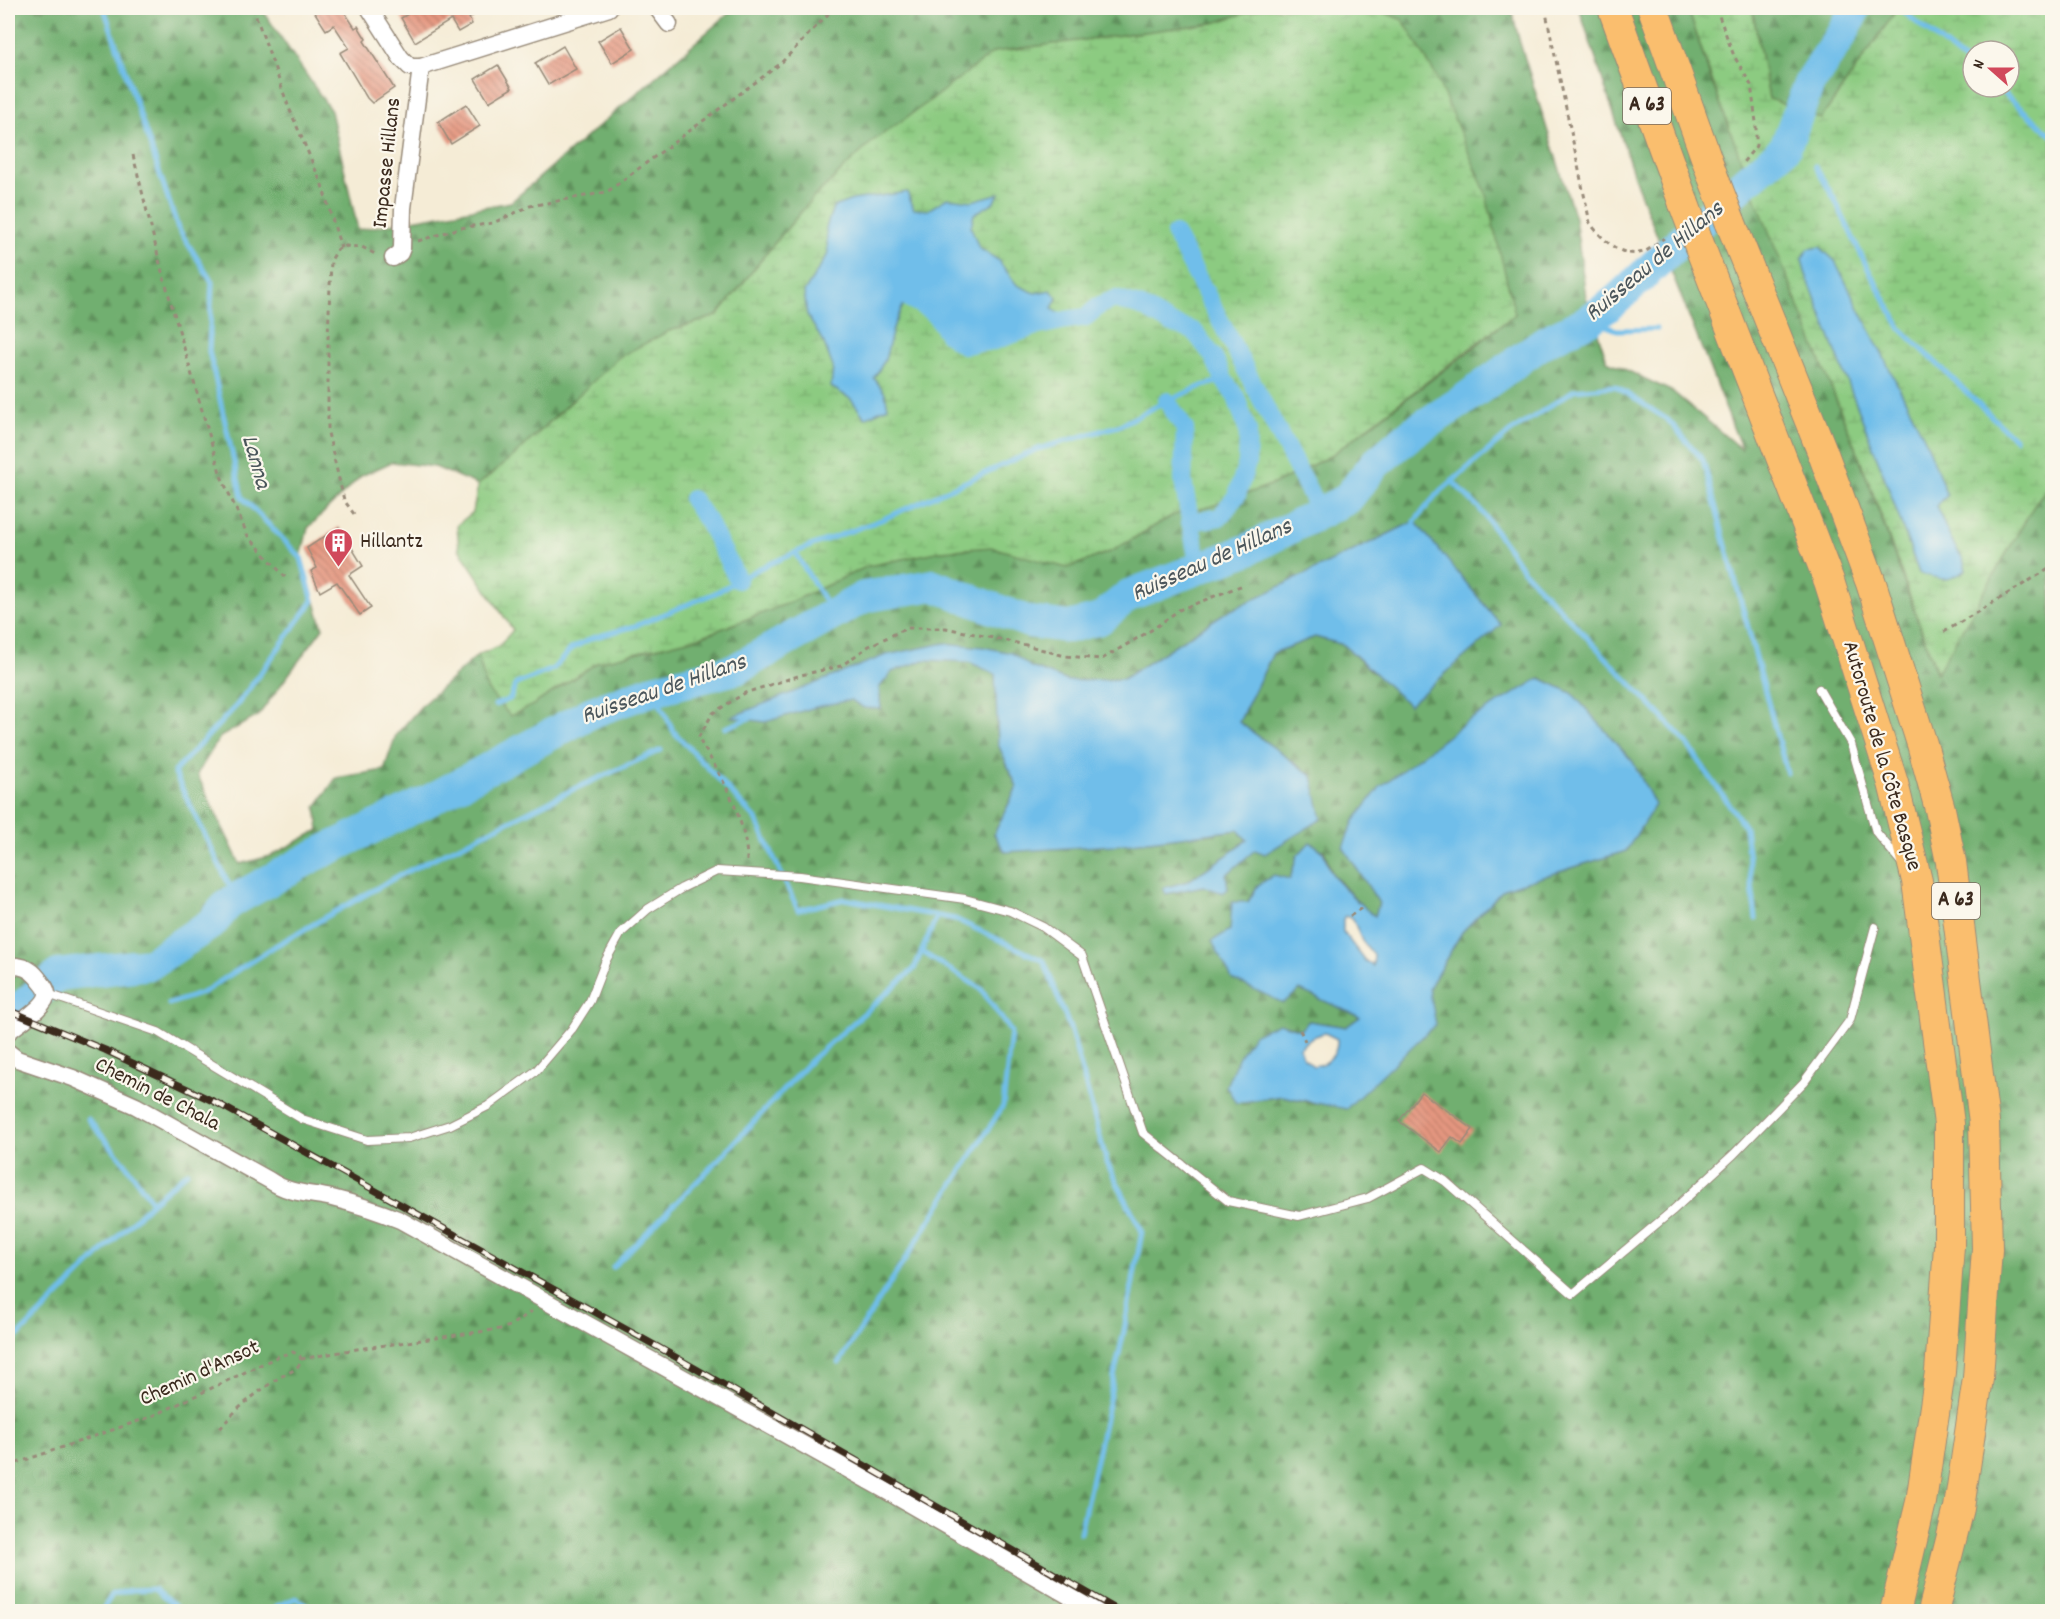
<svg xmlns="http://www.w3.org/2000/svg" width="2060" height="1619" font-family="Dekko,sans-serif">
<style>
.forest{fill:url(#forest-firs);stroke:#566c46;stroke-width:1.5;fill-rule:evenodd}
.wetland{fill:url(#wetland-marsh);stroke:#647a50;stroke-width:1.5;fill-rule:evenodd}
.water{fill:#6fbeea;stroke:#557484;stroke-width:1.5;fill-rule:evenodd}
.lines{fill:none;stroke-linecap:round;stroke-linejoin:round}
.stream{stroke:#6fbeea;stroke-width:5}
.canal{stroke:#6fbeea;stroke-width:18}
.river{stroke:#6fbeea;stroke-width:32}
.building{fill:url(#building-back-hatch)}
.service-casing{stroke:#988b7a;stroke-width:10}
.minor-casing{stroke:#988b7a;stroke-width:19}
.motorway-casing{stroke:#988b7a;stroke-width:32}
.path{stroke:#988b7a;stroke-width:3;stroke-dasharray:4.5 4.5;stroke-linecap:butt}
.service{stroke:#fff;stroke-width:8}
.minor{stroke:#fff;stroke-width:16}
.motorway{stroke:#fabe6e;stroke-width:30}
.rail-casing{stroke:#3b2a1e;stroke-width:7}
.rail{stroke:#fbf7ec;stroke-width:4.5;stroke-dasharray:14;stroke-linecap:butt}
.motorway-bridge-casing{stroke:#988b7a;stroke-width:32;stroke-linecap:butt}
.motorway-bridge{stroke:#fabe6e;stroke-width:30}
.labels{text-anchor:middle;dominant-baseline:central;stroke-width:4.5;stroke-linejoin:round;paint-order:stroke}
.shield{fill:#fbf7ec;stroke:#75685c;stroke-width:1.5}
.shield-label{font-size:21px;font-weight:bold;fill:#3b2a1e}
.street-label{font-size:22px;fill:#3b2a1e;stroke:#fbf7ec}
.poi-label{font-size:22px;fill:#3b2a1e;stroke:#fbf7ec;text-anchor:start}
.water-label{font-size:24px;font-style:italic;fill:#4b565b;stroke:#fbf7ec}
</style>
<defs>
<pattern id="forest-firs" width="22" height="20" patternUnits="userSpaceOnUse" patternTransform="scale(1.5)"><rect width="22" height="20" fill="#71af6f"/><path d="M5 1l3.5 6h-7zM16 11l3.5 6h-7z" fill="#5e8f5b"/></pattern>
<pattern id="wetland-marsh" width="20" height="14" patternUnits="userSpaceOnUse" patternTransform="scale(1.5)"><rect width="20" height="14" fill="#8ccb81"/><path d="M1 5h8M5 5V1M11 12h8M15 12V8" fill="none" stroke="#7aae6f"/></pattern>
<pattern id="building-back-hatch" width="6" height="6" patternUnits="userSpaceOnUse" patternTransform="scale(1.5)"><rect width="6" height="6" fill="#e59780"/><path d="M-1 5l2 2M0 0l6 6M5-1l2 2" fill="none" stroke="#bb7b68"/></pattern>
</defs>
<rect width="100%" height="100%" fill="#fbf7ec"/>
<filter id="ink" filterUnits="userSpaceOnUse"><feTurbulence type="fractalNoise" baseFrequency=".0167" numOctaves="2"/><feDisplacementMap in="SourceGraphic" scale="12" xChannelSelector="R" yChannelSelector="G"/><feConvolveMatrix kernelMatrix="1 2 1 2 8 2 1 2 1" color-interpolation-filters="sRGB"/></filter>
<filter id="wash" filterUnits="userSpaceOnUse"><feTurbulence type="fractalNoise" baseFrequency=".008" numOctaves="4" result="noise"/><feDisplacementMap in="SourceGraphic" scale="24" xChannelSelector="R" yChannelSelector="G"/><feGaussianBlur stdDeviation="1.35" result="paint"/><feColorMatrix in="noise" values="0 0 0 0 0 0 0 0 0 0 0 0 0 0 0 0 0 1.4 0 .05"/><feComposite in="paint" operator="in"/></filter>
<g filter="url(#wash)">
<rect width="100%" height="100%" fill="#f5ecd6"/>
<!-- forest -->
<g class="forest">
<path d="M8,8H261L331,111L358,230L511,202L735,8H1261L1214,23L994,52L927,103L873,141L814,197L774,244L717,316L669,331L571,401L515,455L478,485L435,467L392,462L361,476L308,528L301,557L323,628L258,716L220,737L197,774L240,864L270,856L319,830L316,807L336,778L384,770L396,735L423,704L478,655L487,689L533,705L598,662L700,637L791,602L868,566L941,551L991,547L1067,568L1112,551L1173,515L1209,507L1276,483L1330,456L1467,353L1515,314L1403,20L1372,8H1511L1520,43L1575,218L1586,297L1607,361L1673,392L1742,450L1637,185L1579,8H1688L1711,80L1868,481L1936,672L2036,502L2052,482V1611L8,1612ZM1415,521L1372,672L1344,645L1315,637L1273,653L1239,722L1312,776L1255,849L1226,875L1228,889L1203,886L1166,894L1163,889L1188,881L1226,856L1247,839L1239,830L1115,845L1005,851L994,834L1017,787L998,744L995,667H1031L1068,681L1123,679L1223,614ZM1540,678L1572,693L1633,762L1626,851L1504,889L1462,932L1429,988L1312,1103L1282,1096L1236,1103L1279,1023L1300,1030L1309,1021L1346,1027L1361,1016L1300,990L1212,942L1230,930L1258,885L1290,879L1297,856L1324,850L1332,873L1365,910L1375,917L1379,903L1362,875Z"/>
<path d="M1752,8H1898L1821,119L1769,99Z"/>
</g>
<!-- wetland -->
<g class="wetland">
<path d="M1261,8H1372L1403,20L1435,74L1485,191L1515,314L1330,456L1276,483L1209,507L1173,515L1112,551L1067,568L991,547L941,551L868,566L791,602L700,637L598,662L533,705L510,716L487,689L478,655L499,646L513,630L459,549L457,525L473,512L478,485L515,455L619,357L669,331L717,316L774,244L814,197L873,141L927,103L994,52L1214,23Z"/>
<path d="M1688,8H1752L1769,99L1821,119L1898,8H2052V482L2036,502L1937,673C1914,609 1892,544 1868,480C1807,323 1739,169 1688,8ZM1973,51H2009V87H1973Z"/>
</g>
<!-- water -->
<g class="water">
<path d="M907,192L914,209L928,210L947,198L972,201L1000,193L993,203L974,214L971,227L979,248L998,260L1017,285L1035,293L1051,290L1057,298L1052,308L1066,320L1034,327L994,341L963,345L948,334L934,313L907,297L894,325L885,360L874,378L885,393L888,407L865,418L851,399L831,387L833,367L824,343L807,315L804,292L828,254L826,228L833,207L852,200Z"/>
<path d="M1820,247L1835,261L1927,443L1947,496L1936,506L1951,540L1963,559L1966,570C1945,584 1942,579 1919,573L1883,473L1805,272L1802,259L1808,249Z"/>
<path d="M1415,521L1501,625L1409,705L1344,645L1315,637L1273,653L1239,722L1312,776L1322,819L1265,854L1255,850L1226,875L1228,889L1223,893L1203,886L1166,894L1163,888L1188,881L1226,856L1247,840L1238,830L1115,845L1005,852L994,834L1017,787L998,744L995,674L969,662L924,660L892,672L879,688L881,709L864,708L851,700L816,707L765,722L731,717L886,655L945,643L983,647L1012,653L1031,667L1068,681L1123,679L1223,614Z"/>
<path d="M1540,678L1572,693L1633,762L1655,805L1626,851L1504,889L1462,932L1429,988L1436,1024L1346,1109L1282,1096L1236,1103L1226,1086L1239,1056L1253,1035L1279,1023L1300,1030L1309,1021L1346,1027L1360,1017L1300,990L1283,1003L1232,979L1212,941L1230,930L1232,902H1248L1258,885L1274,875L1290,879L1297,856L1310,842C1330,854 1322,855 1331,872C1338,883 1364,909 1375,916L1379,903L1343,847L1354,821L1380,787L1466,722ZM1345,916H1350L1353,919L1362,941L1374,955L1373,966L1366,962L1343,932V919ZM1325,1033L1337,1039C1338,1055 1328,1064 1313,1066L1303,1057L1300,1048C1307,1039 1314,1036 1325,1033Z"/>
<path d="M49,981L39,1000L8,1025V1014Z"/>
</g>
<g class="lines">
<!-- stream -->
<g class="stream">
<path d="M104,8L178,228L212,282L209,351L242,497L301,558L313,601L237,705L174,772L236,899"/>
<path d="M1899,8L1973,68"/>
<path d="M1996,87L2052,135"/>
<path d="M1815,166L1834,198L1866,265L1901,329L2015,439"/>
<path d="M1589,320L1617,330L1657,329"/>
<path d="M1452,481L1480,509L1524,571L1685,741L1745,827L1756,919"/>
<path d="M1415,521L1436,495L1509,433L1574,390L1615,386L1668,420L1703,460L1787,773"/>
<path d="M795,553L833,614"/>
<path d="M653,690L674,732L756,819L798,910L845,899L955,919L1044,961L1071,1031L1107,1163L1142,1231L1124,1331L1080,1533"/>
<path d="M495,705L510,699L516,684L553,669L571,649L592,638L635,626L715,593L760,568L815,544L881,520L1038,449L1118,426L1167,401L1202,386L1224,380"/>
<path d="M725,728L752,717"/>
<path d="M169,1004L202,993L275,946L400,875L572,790L661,750"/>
<path d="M88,1119L125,1163L152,1202"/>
<path d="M613,1267L720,1158L811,1060L914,969L937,916"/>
<path d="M8,1346L152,1202L187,1172"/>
<path d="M839,1363L1003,1106L1011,1032L981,989L922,952"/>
<path d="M101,1612L112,1595L131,1590L154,1589L182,1612"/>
<path d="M276,1612L277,1606L296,1598L317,1612"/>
</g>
<!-- canal -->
<g class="canal">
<path d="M1175,234L1320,512"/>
<path d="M907,297L934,313L948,334L963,345L994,341L1034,327L1066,320L1086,317L1100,305L1115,299L1142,307L1170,323L1194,331L1213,356L1224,380L1236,397L1248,431L1247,463L1237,495L1220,517L1190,522"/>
<path d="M1167,401L1185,429L1183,481L1199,568"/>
<path d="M692,499L708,522L738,580"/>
</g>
<!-- river -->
<path class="river" d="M8,1019L58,975L150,964L212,923L227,905L236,899L312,857L432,799L592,712L653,690L736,669L864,597L933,585L1029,622L1069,627L1100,619L1129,595L1247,550L1347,499L1375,464L1412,433L1462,401L1544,342L1589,320L1614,302L1747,180L1785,148L1809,84L1843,32L1855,8"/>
</g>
<g id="blocks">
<!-- building -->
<g class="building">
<path d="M312,8H342L355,28L358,26L366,39L364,41L394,88L372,103L367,98L340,53L349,48L334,25L326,30Z"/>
<path d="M418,8H486L469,18L472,24L458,32L451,20L415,42L401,18Z"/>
<path d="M621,27L634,49L612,63L598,41Z"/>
<path d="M563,46L576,69L548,85L535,63Z"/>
<path d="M498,65L512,88L489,102L475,79Z"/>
<path d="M466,104L480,126L451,144L438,122Z"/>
<path d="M339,527L363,566L349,575L371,608L360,615L337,582L320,592L311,571L317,568L307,548Z"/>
<path d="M1421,1092L1473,1129L1462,1144L1452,1137L1441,1152L1399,1121Z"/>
</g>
</g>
</g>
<g filter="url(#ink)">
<use href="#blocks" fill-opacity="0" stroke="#988b7a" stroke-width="1.5"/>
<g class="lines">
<defs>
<g id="service">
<path d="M1819,689L1851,744L1876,832L1901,862"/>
<path d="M48,994L158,1032L302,1119L367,1140L409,1138L450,1125L488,1106L536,1071L572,1029L590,1001L606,960L621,933L648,909L682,888L717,871L800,876L965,899L1010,911L1043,927L1082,956L1143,1133L1228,1201L1299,1216L1368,1198L1424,1168L1445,1181L1573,1294L1672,1211L1734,1154L1804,1082L1850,1020L1875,927"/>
</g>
<g id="minor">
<path d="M369,8L401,58L410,67H421L609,8"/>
<path d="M657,8L669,24"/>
<path d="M393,258L400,253L402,248L403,208L421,67"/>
<path d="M8,966C19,965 30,968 37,977C40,981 47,988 47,993C48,1006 17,1024 8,1032"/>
<path d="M8,1052L17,1059L73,1078L136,1106L269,1180C289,1194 308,1193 332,1198C356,1204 378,1211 400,1220L883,1489L1097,1612"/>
</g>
<g id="motorway">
<path d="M1613,8L1684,204"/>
<path d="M1653,8L1713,177"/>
<path d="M1730,221L1822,451L1871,583L1922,744L1940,809L1951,862L1984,1122L1987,1249L1978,1378L1959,1508L1933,1612"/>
<path d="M1700,247L1829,581L1893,783L1917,881L1949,1124V1246L1940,1372L1921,1502L1895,1612"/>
</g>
</defs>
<!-- service casing -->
<use href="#service" class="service-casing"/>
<!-- minor casing -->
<use href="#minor" class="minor-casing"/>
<!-- motorway casing -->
<use href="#motorway" class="motorway-casing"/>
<!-- path -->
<g class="path">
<path d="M253,8L289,108L322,185L341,248"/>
<path d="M1545,8L1590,223C1602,239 1621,259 1643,252C1650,250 1658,242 1664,238"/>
<path d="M1716,8L1734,56L1751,85L1756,122V146L1741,165"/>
<path d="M133,155L161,268L221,476L248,536L285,577"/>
<path d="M418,241L460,228L493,223L530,206L607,192L780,64L834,8"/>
<path d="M354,514L344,500L328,433V338L331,260L338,249L346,246L362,247L377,255"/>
<path d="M1944,632L2052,567"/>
<path d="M747,861C747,819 720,773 698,738L713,713L745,693L801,675L841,666L869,646L907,628H946L1026,645L1065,656L1102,659L1153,629L1179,610L1243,585"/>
<path d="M1350,916L1363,907"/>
<path d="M1300,1030L1305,1041"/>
<path d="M301,1359L357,1349L500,1329L510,1326L532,1311"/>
<path d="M8,1466L153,1416L279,1356L293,1352L300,1356L301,1362C296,1372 283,1374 274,1381C254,1395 235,1409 220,1429"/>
</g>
<!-- service -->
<use href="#service" class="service"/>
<!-- minor -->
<use href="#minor" class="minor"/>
<!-- motorway -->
<use href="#motorway" class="motorway"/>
<defs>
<path id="rail" d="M8,1010L105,1050L217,1103L658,1347L1121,1612"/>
</defs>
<!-- rail casing -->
<use href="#rail" class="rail-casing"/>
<!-- rail -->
<use href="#rail" class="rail"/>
<defs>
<g id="motorway-bridge">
<path d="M1713,177L1730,221"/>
<path d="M1684,204L1700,247"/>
</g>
</defs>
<!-- motorway-bridge casing -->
<use href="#motorway-bridge" class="motorway-bridge-casing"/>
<!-- motorway-bridge -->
<use href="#motorway-bridge" class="motorway-bridge"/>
</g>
</g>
<!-- icons -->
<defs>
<symbol id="building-pin" viewBox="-11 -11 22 30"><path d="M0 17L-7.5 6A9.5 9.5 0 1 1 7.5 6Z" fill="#d1495b" stroke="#fbf7ec"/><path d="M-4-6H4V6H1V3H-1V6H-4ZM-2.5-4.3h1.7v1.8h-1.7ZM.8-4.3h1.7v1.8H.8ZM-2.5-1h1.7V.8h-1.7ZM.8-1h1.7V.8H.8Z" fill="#fff"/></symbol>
</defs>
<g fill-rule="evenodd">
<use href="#building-pin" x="322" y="526" width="33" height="45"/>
</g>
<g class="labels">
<!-- shield labels -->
<g class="shield">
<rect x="1623" y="88" width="48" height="36" rx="4.5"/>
<rect x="1932" y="883" width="48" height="36" rx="4.5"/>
</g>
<g class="shield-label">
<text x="1647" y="106">A 63</text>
<text x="1956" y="901">A 63</text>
</g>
<!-- street labels -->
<g class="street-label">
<text transform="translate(388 163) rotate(-84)">Impasse Hillans</text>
<text transform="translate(1881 756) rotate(74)">Autoroute de la Côte Basque</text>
<text transform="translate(157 1095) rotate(27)">Chemin de Chala</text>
<text transform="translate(200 1374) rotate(-25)">Chemin d'Ansot</text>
</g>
<!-- poi labels -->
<g class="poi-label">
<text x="360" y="542">Hillantz</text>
</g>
<!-- water labels -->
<g class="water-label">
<text transform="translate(1655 262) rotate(-40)">Ruisseau de Hillans</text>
<text transform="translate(255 462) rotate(74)">Lanna</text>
<text transform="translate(1212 561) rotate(-24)">Ruisseau de Hillans</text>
<text transform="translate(664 690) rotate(-19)">Ruisseau de Hillans</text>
</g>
</g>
<!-- margin -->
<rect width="2060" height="1619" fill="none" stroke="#fbf7ec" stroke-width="30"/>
<!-- north arrow -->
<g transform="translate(1991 69) rotate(291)"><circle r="28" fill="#fbf7ec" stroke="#aea59a" stroke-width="1.5"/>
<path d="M0-4.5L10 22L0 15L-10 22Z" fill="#d1495b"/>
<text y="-9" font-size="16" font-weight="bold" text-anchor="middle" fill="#3b2a1e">N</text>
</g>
</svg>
